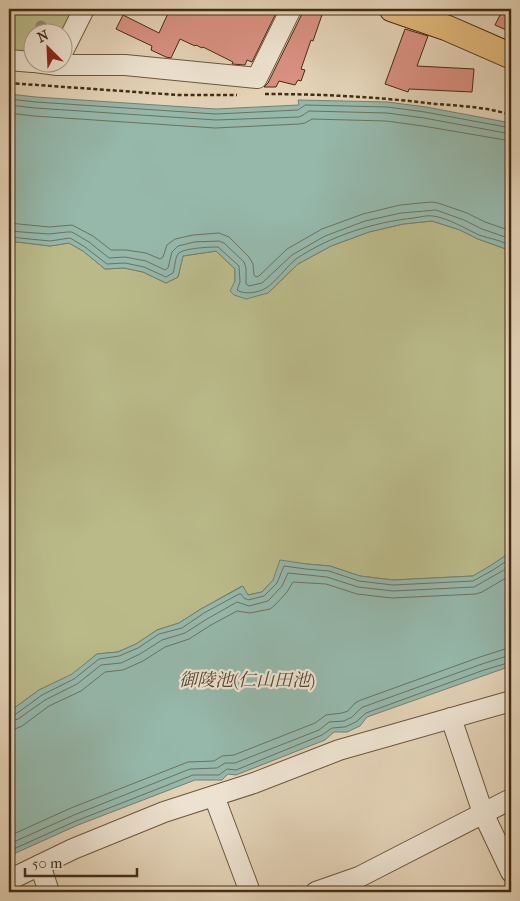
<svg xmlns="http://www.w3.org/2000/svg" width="520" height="901" font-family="'IM FELL French Canon','Noto Serif JP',serif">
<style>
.green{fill:#baba89;stroke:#7f734e}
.water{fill:#95b8ab;stroke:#75806e}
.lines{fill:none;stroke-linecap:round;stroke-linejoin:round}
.shore{stroke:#6c725f;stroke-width:1}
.building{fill:#d89081;stroke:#442c13}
.minor-casing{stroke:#6c563c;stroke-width:22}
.major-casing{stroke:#442c13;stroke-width:27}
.path{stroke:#442c13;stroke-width:2.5;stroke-dasharray:4 2.5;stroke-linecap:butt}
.minor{stroke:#ede2d0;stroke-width:20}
.major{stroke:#e2b97b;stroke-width:25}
.tree{fill:#99866a}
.labels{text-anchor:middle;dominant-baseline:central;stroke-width:4.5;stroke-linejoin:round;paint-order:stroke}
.water-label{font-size:18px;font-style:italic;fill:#544831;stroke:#ede2d0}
</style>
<rect width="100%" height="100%" fill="#e3d2b6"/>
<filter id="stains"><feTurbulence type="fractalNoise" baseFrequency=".004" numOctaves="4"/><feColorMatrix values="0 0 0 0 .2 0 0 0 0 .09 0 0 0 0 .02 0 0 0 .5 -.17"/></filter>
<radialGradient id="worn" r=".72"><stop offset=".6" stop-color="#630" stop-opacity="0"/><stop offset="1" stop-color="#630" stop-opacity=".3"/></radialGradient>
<!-- green -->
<g class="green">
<path d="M9,9H76L62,32H32V55L9,54Z"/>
<path d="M432,221L460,230L478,239L506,249L511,254V552L490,566L473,576L393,580L360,576L330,566L307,564L273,580L262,592L248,595L242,586L201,609L179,623L157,630L136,644L118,652L97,654L72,675L39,690L13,709L9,711V241L50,246L69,243L83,251L105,269L124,268L143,272L166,283L178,277L183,256L216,251L235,269V281L268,293L298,264L331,246L369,232L403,224Z"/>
</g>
<!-- water -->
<g class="water">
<path d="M9,94L36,97L216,109L299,105L298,100L387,102L426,107L511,123V254L506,249L478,239L460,230L432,221L403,224L369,232L331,246L298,264L268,293L246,299L234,295L230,291L235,281V269L216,251L183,256L178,277L166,283L143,272L124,268L105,269L83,251L69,243L50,246L9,241Z"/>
<path d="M511,552V666L367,717L360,726L347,732H334L325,740L236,775L228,774L222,780H195L78,825L9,856V711L13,709L39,690L72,674L97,654L118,652L136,644L157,630L179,623L201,609L243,586L248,595L262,592L273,580L280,560L307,564L330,566L360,576L393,580L473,576L490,566Z"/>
</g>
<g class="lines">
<!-- shore -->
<g class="shore">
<path d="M9,99L36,102L216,114L298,110L305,105L387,107L425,112L511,128"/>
<path d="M9,105L35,108L216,120L299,117L303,115L309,111L387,113L424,118L511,134"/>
<path d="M9,113L34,116L215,128L299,124L305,123L312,119L386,121L423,126L511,141"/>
<path d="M9,223L49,227L72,225L93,236L111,250H126L146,253L160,259L163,257L167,245L175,239L193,235L219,233L229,237L249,257L253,264L254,275L256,277L259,276L287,249L322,229L363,214L400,205L431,202L438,203L467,213L485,222L511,231"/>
<path d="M9,231L49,234L67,232H72L89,242L109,258L125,257L146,261L165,270L168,268L172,252L178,246L194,242L219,241L224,243L244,262L246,268V284L249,286L262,283L292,255L325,236L365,221L401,213L436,210L464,220L482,229L511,239"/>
<path d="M9,237L50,241L70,238L85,247L107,264L125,263L144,267L166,277L173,273C175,267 175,258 178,254C182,248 210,247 218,247L239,266L240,282L237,290C244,295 258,293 266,288C276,282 286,267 296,259C330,236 374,222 414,218C420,217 428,215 433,216C448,218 466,229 479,235C490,239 503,240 511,247"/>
<path d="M9,715L16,714L42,695L74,679L99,659L119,656L138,648L159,634L182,628L204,613L239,594H241L244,598L248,600L264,596L277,583L284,566L306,569L329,571L359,581L393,585L473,581L493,570L511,558"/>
<path d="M9,722L18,719L45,700L77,684L101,665L121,663L140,654L162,640L185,633L207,619L237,602L249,606L268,601L282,586L288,573L327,577L358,587L393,591L474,587L511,566"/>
<path d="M9,729H15L22,726L49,706L81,691L105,672L123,670L143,661L165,647L189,639L211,625L237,611L250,613L270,609L275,605L287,592L293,582L326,584L357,594L392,598L476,594L482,592L511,575"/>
<path d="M9,836L71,808L188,762L214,761L222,756L234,755L315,723L326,715L342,713L348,711L355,703L361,700L480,657L505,649L511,648"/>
<path d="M9,844L74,815L190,769L217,768L225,763H235L319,730L329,722L344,721L352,717L360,709L363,707L482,664L507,656H511"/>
<path d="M9,851L76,821L193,775H219L227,769L236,770L322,735L332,728L345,727L356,722L366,713L484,670L511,662"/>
</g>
</g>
<!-- building -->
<g class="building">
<path d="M170,9H278L252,62L247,60L245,65L232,64L233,62L203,47L202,48L196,45L195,46L180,39L171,58L166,57L151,50L152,46L116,29L123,15L159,33Z"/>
<path d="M303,9H324L313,41L311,40L301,69L305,70L301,81L298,80L295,85L279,81L276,87H264L268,83L302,14Z"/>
<path d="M503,9H511V32L495,25Z"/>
<path d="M405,29L428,36L417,66L474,69L472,92L409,89L408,92L385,84Z"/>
</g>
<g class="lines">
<defs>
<g id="minor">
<path d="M62,53L84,9"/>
<path d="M9,60L32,62"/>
<path d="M35,62L57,65H125L257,78L291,9"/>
<path d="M451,718L483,813L511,872"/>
<path d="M214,796L250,892"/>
<path d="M40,865L49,892"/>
<path d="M9,880L73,849L164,812L254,783L339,750L511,701"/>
<path d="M316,892L359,877L511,799"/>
</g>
<path id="major" d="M392,9L447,28L511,56"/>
</defs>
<!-- minor casing -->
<use href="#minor" class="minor-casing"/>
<!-- major casing -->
<use href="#major" class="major-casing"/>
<!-- path -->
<g class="path">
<path d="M9,83L178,95H237"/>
<path d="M265,94C322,94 379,97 436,104C461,106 487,107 511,115"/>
</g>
<!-- minor -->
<use href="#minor" class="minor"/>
<!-- major -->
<use href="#major" class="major"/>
</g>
<!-- trees -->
<circle class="tree" cx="41" cy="26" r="5.5"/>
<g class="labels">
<!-- water labels -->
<g class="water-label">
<text x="247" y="680">御陵池(仁山田池)</text>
</g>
</g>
<!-- margin -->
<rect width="520" height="901" fill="none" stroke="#e3d2b6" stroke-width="30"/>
<rect x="10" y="10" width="500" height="881" fill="none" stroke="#442c13" stroke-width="2.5"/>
<rect x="15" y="15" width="490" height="871" fill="none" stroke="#442c13"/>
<!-- north arrow -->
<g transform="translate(48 48) rotate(336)"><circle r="24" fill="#ede2d0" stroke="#a99984"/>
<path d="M0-4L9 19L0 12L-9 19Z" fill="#8f2418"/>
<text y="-8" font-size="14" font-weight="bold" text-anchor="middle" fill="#442c13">N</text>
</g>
<!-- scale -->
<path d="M25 868v8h112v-8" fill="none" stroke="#442c13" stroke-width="2.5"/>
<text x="32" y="868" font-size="15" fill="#442c13" stroke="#ede2d0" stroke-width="4" paint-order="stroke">50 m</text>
<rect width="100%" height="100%" filter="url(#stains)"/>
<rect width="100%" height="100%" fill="url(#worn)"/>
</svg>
